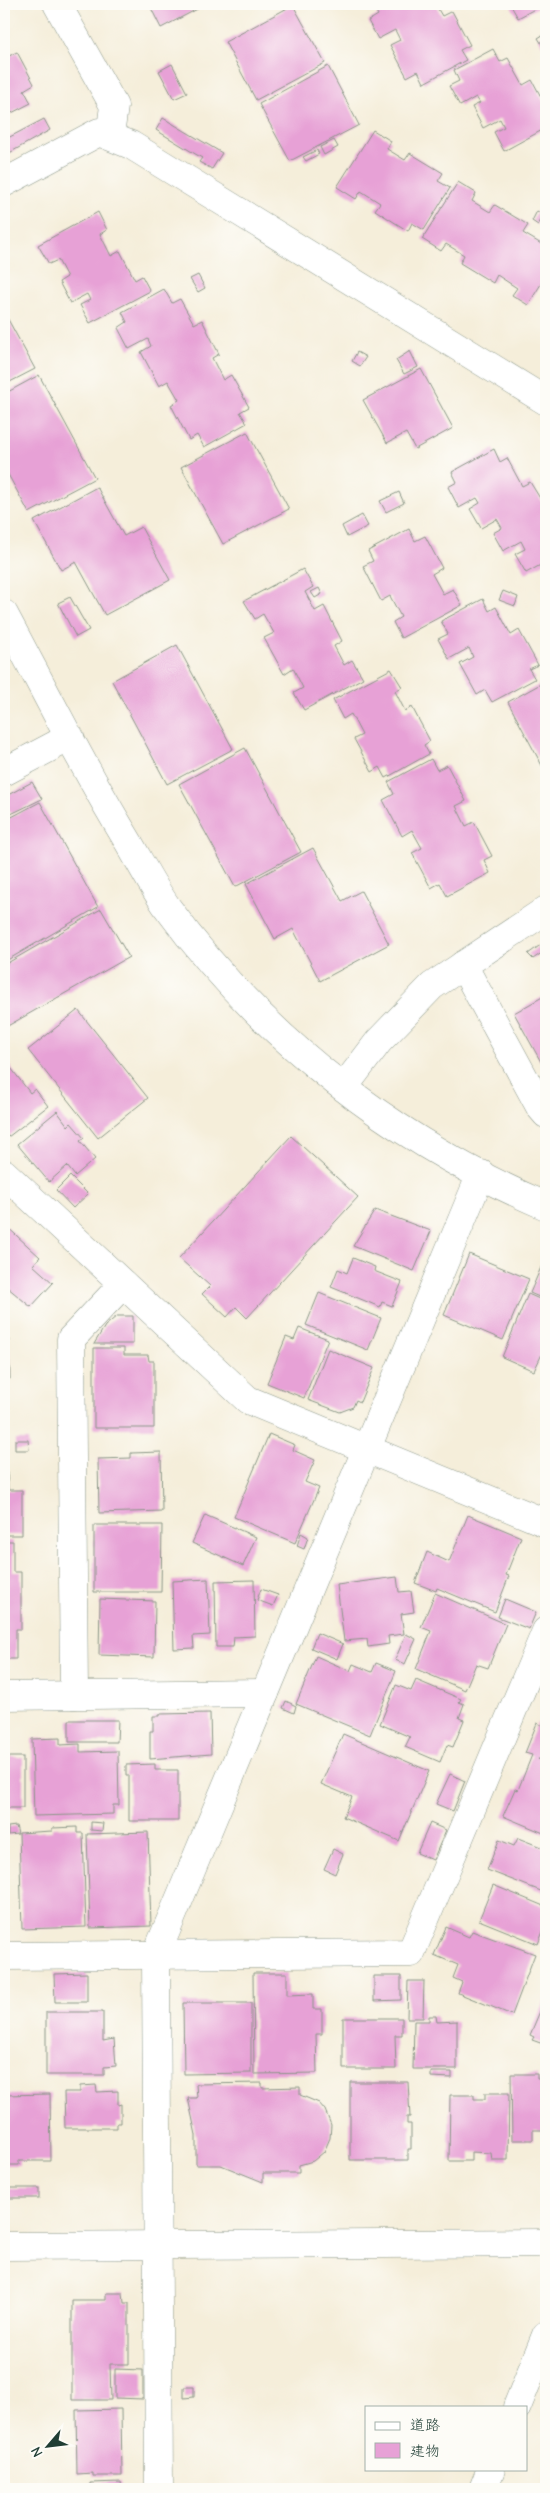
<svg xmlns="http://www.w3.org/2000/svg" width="550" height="2493" font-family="'Comic Neue','Klee One',sans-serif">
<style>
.building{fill:#e7a1d6}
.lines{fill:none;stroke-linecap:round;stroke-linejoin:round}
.minor-casing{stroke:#8a9687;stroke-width:29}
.minor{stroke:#fff;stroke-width:28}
</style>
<rect width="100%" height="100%" fill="#fdfcf7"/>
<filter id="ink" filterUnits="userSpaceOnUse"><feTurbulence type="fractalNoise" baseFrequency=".02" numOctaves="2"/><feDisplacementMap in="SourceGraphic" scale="10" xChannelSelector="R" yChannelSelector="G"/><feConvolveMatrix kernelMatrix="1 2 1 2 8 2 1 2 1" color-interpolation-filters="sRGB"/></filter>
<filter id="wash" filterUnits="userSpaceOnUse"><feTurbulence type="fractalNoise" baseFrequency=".0096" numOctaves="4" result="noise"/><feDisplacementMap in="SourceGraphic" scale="20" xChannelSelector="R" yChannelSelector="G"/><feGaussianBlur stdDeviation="1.12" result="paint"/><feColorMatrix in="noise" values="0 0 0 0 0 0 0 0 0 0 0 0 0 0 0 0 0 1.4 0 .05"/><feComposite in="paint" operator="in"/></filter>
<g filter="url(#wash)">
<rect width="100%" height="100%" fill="#f5eeda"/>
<g id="blocks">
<!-- building -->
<g class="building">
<path d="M161,4H207L161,28L151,8Z"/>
<path d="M372,4H435L442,16L452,11L470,45L460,50L466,60L424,83L418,71L407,77L390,45L400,40L395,30L378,39L368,21L378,15Z"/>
<path d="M510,4H544L518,18Z"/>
<path d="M293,5L325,63L256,100L225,42Z"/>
<path d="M546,33V45L543,46L538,38Z"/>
<path d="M493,49L500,62L508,58L523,85L532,80L546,106V128L504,151L494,132L504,127L500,119L483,128L472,107L480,103L476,97L460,106L449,86L459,81L454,70Z"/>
<path d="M4,51L7,57L17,52L34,84L24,90L31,103L4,117Z"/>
<path d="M172,64L187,93L174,99L159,71Z"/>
<path d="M328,66L359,125L290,161L259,104Z"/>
<path d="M163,118L222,153L212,169L199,162L202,158L156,130Z"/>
<path d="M44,119L50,130L4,156V140Z"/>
<path d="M373,130L391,141L387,149L405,160L410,153L443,173L438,181L450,188L424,230L412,223L408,231L375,210L380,203L361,191L356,199L337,187Z"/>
<path d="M334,140L338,147L324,155L320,147Z"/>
<path d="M317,150L319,154L306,161L303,157Z"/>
<path d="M458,182L476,193L472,201L490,212L495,205L528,225L523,233L543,245L546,239V276L528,305L512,295L517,288L497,275L493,283L460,263L464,255L446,244L441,251L422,239Z"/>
<path d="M537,211L544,215L538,225L532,221Z"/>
<path d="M98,212L107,230L100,234L111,256L120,251L135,280L142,276L150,291L90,323L80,305L90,300L87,294L70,303L59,282L67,277L58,260L49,264L38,245Z"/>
<path d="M198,275L205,288L198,292L190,279Z"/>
<path d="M164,289L172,303L180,299L194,324L202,320L219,354L212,358L223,380L231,375L249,407L240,412L247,423L204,447L197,435L189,440L171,405L179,400L168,381L159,386L141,352L151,346L148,339L129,349L118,328L127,322L122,312Z"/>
<path d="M4,312L35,369L4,385Z"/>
<path d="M410,351L418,367L404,374L396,360Z"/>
<path d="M357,352L366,357L360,366L352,361Z"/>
<path d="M421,369L453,428L415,449L406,433L387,443L363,400Z"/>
<path d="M39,375L95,478L29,513L4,467V394Z"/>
<path d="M247,432L289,509L223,544L181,467Z"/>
<path d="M494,449L500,462L507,458L522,486L530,482L546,508V562L526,573L515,554L525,549L521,541L503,551L493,533L502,528L497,519L481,528L470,509L480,503L477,498L459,508L448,487L457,482L452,472Z"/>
<path d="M97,487L124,536L141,527L170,580L105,615L76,562L61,570L34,521Z"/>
<path d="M399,492L404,503L386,512L380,501Z"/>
<path d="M362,515L368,526L347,537L342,526Z"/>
<path d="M409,529L415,541L425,536L442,568L432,574L443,594L453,589L462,605L401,638L393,622L401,617L390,596L381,601L363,566L373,561L368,551Z"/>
<path d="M303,569L313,587L305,592L315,611L324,606L342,641L334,646L344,665L352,660L363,678L304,710L294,693L303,688L293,668L284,674L264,638L274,633L263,614L255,619L244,601Z"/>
<path d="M319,588L322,594L315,598L311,592Z"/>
<path d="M503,591L518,597L515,606L499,600Z"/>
<path d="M70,597L89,630L76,637L58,603Z"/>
<path d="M483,599L489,611L496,607L511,635L519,630L538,665L529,669L535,679L492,702L485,690L477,695L460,664L473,657L469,648L449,659L438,639L448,634L441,621Z"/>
<path d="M177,645L233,749L167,784L112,681Z"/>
<path d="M391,669L402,687L395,691L405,711L412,707L430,741L424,745L429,754L386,778L380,767L372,772L354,739L362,735L351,714L343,719L333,700Z"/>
<path d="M546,681V773L508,702Z"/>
<path d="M245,748L301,852L235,887L179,784Z"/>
<path d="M431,759L437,770L447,765L466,801L456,806L466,826L474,822L492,856L484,860L490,873L447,896L440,883L431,888L412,853L422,848L412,830L402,836L383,800L394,794L388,782Z"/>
<path d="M32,782L42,799L11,814L4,800V792L6,791L8,795Z"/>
<path d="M40,802L98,907L4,962V821Z"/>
<path d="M313,848L342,901L361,891L389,944L320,981L293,929L275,939L246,884Z"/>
<path d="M101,909L129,957L4,1028V965Z"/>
<path d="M546,941V950L533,959L528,954Z"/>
<path d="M546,995V1071L514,1013Z"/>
<path d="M78,1010L148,1098L98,1138L28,1050Z"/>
<path d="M8,1064L30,1093L35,1089L48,1106L8,1137L4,1131V1067Z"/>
<path d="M57,1111L68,1126L71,1123L84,1138L80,1141L95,1159L75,1176L67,1166L49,1182L17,1144Z"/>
<path d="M291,1136L358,1197L247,1318L236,1307L227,1317L202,1294L210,1286L179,1258Z"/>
<path d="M70,1176L88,1194L73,1208L56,1190Z"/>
<path d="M375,1210L431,1231L414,1271L353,1246Z"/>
<path d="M4,1224L40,1257L33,1265L53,1283L31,1307L7,1287L4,1289Z"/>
<path d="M469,1254L529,1279L503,1340L444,1315Z"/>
<path d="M353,1258L375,1267L374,1271L402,1282L392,1306L382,1302L380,1307L331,1287L338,1269L347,1273Z"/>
<path d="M545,1258L546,1259V1300L530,1293Z"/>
<path d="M319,1293L381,1318L368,1350L306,1325Z"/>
<path d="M528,1294L546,1302V1355L542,1354L534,1371L502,1357Z"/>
<path d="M117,1316H133V1344H94L105,1326Z"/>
<path d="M299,1328L328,1339L304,1398L267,1383L286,1337L294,1340Z"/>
<path d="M4,1340H9L10,1379H4Z"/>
<path d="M94,1348H124V1355H148L149,1361H154V1428H94Z"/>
<path d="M328,1349L374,1368L360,1402L356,1400L353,1407L340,1412L308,1400Z"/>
<path d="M269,1434L295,1445L293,1450L315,1460L305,1482L319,1488L295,1543L234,1517Z"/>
<path d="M15,1440H28L29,1450H15Z"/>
<path d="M161,1452L162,1511L99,1513L98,1459L131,1458V1453Z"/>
<path d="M4,1464H7L8,1490H22V1535H4Z"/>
<path d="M205,1515L256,1537L243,1566L192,1543Z"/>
<path d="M468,1515L521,1537L506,1575L509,1576L495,1612L437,1588L436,1591L415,1583L427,1552L449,1562Z"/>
<path d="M94,1525H162L161,1592H94Z"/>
<path d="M301,1533L308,1537L304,1549L297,1546Z"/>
<path d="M4,1541H13V1572H21V1629H16V1659H4Z"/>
<path d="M397,1577L399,1592L411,1591L414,1612L401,1614L404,1634L388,1636L389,1644L368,1647L367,1639L344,1641L337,1585Z"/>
<path d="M208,1579L210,1635L193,1636L194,1648L174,1649L172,1581Z"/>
<path d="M254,1580L255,1636L234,1637L233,1647H216L215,1581Z"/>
<path d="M261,1589L278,1595L273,1606L257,1600Z"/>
<path d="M435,1593L506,1624L488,1668L476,1664L465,1690L416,1669L431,1631L421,1627Z"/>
<path d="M100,1599L155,1601L154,1657L99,1655Z"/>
<path d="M505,1599L536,1612L529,1629L498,1617Z"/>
<path d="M317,1633L343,1644L337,1659L311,1648Z"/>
<path d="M406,1634L416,1639L405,1664L395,1660Z"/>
<path d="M316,1656L350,1671L353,1664L372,1672L376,1663L396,1671L370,1735L296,1704Z"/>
<path d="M416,1680L461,1699L459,1702L464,1704L459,1718L464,1720L453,1747L447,1745L440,1762L405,1747L410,1737L380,1724L396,1685L411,1691Z"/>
<path d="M286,1701L296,1706L294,1713L283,1708Z"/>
<path d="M210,1713L211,1754L150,1759V1731H153V1716H160V1714Z"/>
<path d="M69,1720H118L117,1742H69Z"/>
<path d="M537,1723L546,1727V1761L538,1759L546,1762V1834L503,1816L515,1789L518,1790L532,1755L525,1753Z"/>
<path d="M343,1734L429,1771L399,1841L343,1817L352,1797L321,1784Z"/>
<path d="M60,1738V1745L80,1744V1752L118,1751L119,1805H113V1814L34,1816L32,1739Z"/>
<rect x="4" y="1757" width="19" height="51"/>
<path d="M155,1764V1770H178V1821H129V1775H126V1765Z"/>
<path d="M450,1774L465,1781L453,1811L436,1804Z"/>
<path d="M91,1822L103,1823L102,1831L91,1830Z"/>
<path d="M430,1823L446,1830L433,1860L417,1853Z"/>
<path d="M16,1826L18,1834L8,1835V1827Z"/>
<path d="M77,1827V1833H83L86,1927L22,1929L19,1833L52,1831V1828Z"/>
<path d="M148,1832L151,1926L90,1928L87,1834Z"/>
<path d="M518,1838L546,1849V1893L487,1870L499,1840L514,1846Z"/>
<path d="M333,1849L343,1854L335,1874L324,1869Z"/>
<path d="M493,1885L546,1907V1924L538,1944L479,1920Z"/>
<path d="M446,1927L469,1937L472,1931L535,1954L512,2015L458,1993L462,1982L453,1978L458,1965L434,1955Z"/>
<path d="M87,1973V2002H55L54,1974Z"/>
<path d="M253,1973H287V1995L313,1994V2009H322V2034H316L317,2073L254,2074Z"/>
<path d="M374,1976H401V2000L374,2001Z"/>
<path d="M408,1981H424L423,2018H407Z"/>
<path d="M546,1997V2045L532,2040L534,2037L530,2035Z"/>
<path d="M183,2003H251V2073L184,2074Z"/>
<path d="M46,2012H103V2041L114,2039L116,2066L104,2067V2075H46Z"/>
<path d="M429,2016H436L437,2022L457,2021V2069H413L414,2021H429Z"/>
<path d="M343,2018H402V2035H395L396,2069H343Z"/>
<path d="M431,2072H452V2078L431,2077Z"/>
<path d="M511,2074H537V2079H546V2130H533V2140H512Z"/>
<path d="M350,2082H408L410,2117H407V2124H411V2149H408V2160H350Z"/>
<path d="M262,2083V2088L300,2087V2095L319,2103L325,2110L331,2125L330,2138L324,2152L313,2161L299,2165V2173H263V2182L221,2165H196V2135L188,2098H197L196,2084Z"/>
<path d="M96,2085L97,2092L118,2091V2105L121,2104V2123H117V2128H65L64,2092H80V2086Z"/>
<path d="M485,2093H509L508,2160H492L491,2153L471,2152V2161H449L450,2095H474V2099H485Z"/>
<path d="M50,2094L51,2161H19V2165H4V2095Z"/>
<rect x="4" y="2188" width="35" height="10"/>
<path d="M106,2293H123L124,2303H129V2364H110L111,2400H72V2300H106Z"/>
<path d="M115,2369L143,2370V2399L115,2398Z"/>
<path d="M184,2387H194V2397L184,2398Z"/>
<path d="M121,2409L122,2476H93V2473L77,2474L76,2410Z"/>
<path d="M121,2482L122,2489H90V2483Z"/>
</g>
</g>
</g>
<g filter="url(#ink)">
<use href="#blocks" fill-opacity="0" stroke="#8a9687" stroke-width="1"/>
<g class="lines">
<defs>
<g id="minor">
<path d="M57,4L114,106L110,136"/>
<path d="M4,183L99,132L131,145L546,401"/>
<path d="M4,614C45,691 84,769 129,843C141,864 153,887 167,907C262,1038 397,1143 546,1206"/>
<path d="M4,772L70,737"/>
<path d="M463,965L540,1107L546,1114"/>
<path d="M344,1087L379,1041L432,986L546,910"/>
<path d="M4,1173L248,1400L546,1523"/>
<path d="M74,1695L71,1339L123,1284"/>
<path d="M4,1696L265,1693"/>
<path d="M4,1956L411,1953L546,1631"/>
<path d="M4,2246L546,2243"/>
<path d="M517,2407L546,2335"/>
<path d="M159,2489L156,1955L481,1174"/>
<path d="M483,2489L491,2469"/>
</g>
</defs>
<!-- minor casing -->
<use href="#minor" class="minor-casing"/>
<!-- minor -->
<use href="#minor" class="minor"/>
</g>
</g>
<!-- margin -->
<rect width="550" height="2493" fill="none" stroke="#fdfcf7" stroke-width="20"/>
<!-- legend -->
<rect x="365" y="2406" width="162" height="65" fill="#fdfcf7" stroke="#a4b0a9"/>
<rect x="375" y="2422" width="25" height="8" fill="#ffffff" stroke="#a4b0a9"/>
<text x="410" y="2430" font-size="15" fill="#1f3d34">道路</text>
<rect x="375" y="2443" width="25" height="15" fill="#e7a1d6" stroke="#a4b0a9"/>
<text x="410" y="2456" font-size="15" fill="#1f3d34">建物</text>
<!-- north arrow -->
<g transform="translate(48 2446) rotate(242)" stroke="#fdfcf7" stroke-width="4" paint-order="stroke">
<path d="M0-4L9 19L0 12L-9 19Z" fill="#1f3d34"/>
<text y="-8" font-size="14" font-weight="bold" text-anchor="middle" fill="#1f3d34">N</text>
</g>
</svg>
